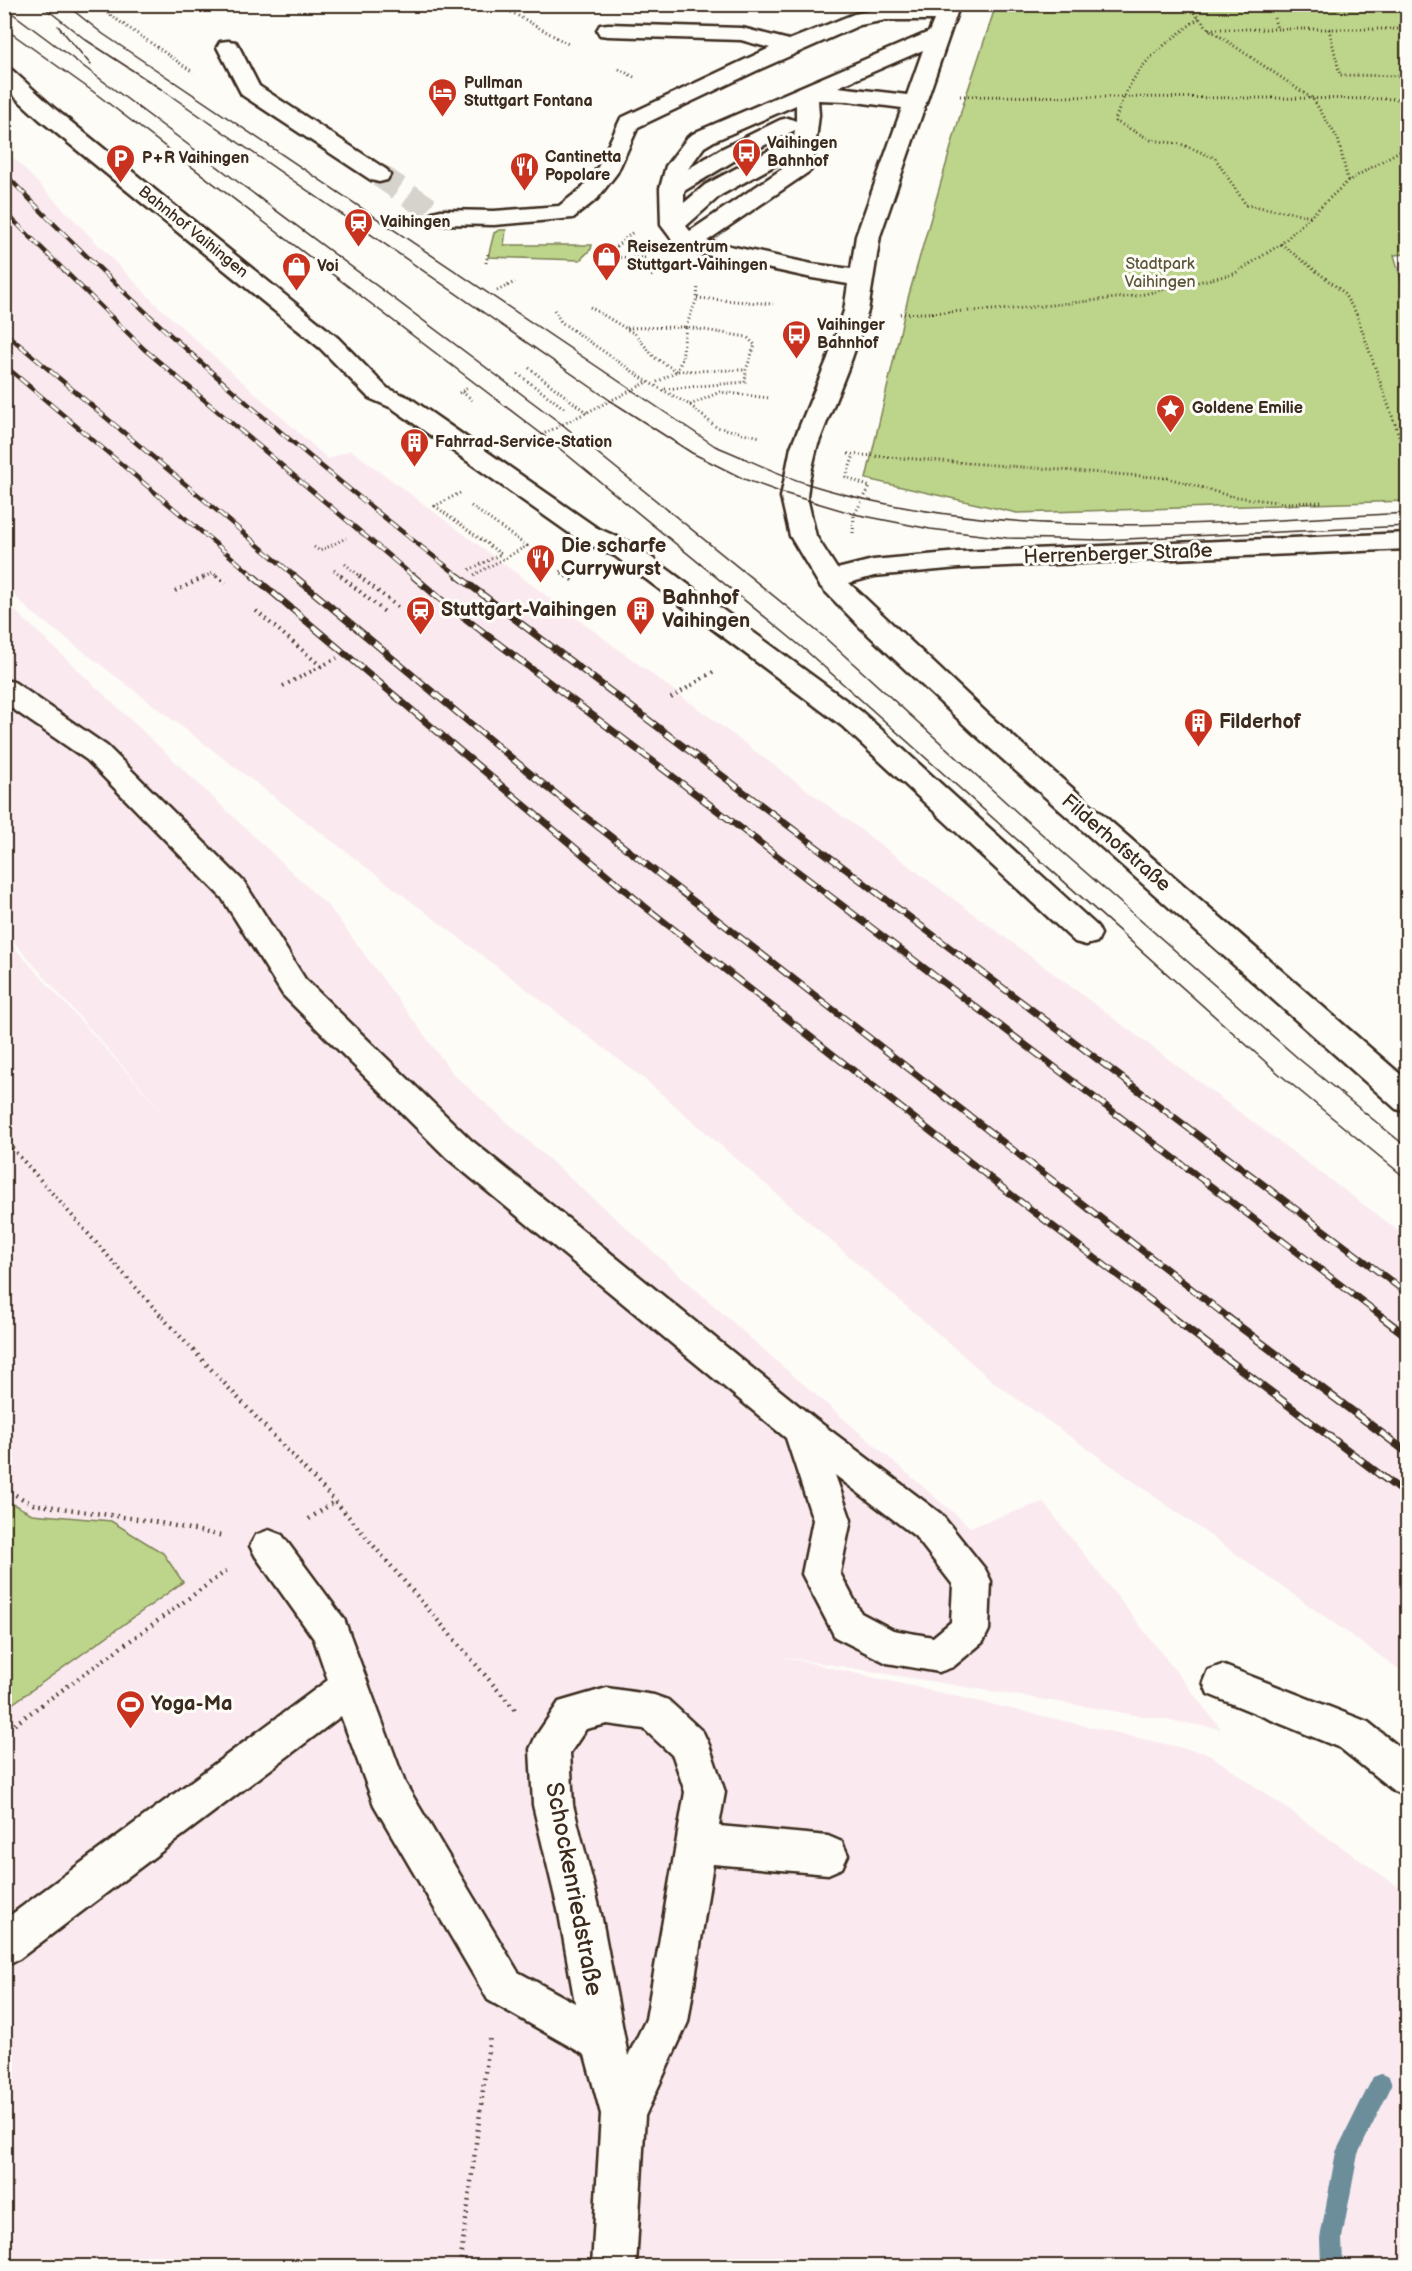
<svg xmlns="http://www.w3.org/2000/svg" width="1412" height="2271" font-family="'Balsamiq Sans',sans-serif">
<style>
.built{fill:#faeaf0}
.green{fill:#bdd58b;stroke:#7c8054;stroke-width:1.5}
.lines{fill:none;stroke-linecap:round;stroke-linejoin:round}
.stream{fill:#6c8e9b;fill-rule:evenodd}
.minor-tunnel{stroke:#d6d2cc;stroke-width:24;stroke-dasharray:24 12;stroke-linecap:butt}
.minor-casing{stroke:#3b2a1e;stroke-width:5}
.path-far2{stroke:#3b2a1e;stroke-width:3;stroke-dasharray:1 3;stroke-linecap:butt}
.path-far1{stroke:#3b2a1e;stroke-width:4;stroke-dasharray:1.5 4.5;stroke-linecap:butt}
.path{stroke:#3b2a1e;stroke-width:4.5;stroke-dasharray:1.5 5;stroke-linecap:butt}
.minor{fill:#fdfcf7;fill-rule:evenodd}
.tram{stroke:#3b2a1e;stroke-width:1.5}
.rail-far2-casing{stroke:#3b2a1e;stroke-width:4.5}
.rail-far1-casing{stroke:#3b2a1e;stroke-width:7}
.rail-casing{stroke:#3b2a1e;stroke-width:8}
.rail-far2{stroke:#fdfcf7;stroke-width:3;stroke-dasharray:10;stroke-linecap:butt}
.rail-far1{stroke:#fdfcf7;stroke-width:4.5;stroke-dasharray:13;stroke-linecap:butt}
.rail{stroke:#fdfcf7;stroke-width:5;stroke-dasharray:16;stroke-linecap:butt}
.labels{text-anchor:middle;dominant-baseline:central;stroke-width:6;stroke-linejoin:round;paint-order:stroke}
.far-poi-label{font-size:16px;font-weight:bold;fill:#3b2a1e;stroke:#fdfcf7;text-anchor:start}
.far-street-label{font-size:16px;fill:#3b2a1e;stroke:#fdfcf7}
.far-park-label{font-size:16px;fill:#5c5539;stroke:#fdfcf7}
.poi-label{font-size:20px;font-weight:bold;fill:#3b2a1e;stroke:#fdfcf7;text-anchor:start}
.street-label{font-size:20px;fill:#3b2a1e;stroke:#fdfcf7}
.near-street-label{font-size:24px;fill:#3b2a1e;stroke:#fdfcf7}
</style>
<rect width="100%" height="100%" fill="#fdfcf7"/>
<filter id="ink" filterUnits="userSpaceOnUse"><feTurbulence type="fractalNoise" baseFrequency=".0167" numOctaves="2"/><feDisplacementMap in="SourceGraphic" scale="12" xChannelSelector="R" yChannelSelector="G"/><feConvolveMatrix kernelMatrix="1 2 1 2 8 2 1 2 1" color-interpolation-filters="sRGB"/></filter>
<g filter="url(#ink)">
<!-- built -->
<g class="built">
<path d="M5,149L156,304L328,459L351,450L1407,1237V1675L996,1384L643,1078L30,611L5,586Z"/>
<path d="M5,601L331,909L454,1075L782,1366L970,1527L1043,1502L1221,1729L784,1657L1209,1754L1407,1893V2266H5L4,936L170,1120L5,932Z"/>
</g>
<!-- green -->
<g class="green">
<path d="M996,5H1407V254L1394,255L1407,300V501L1017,513L866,479L908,298L963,105Z"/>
<path d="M499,230H506L504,245H592L591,249L580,260L488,257L494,233Z"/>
<path d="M5,1500L32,1514L111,1521L163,1553L183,1582L5,1709Z"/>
</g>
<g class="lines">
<!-- stream -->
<path class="stream" d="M1381,2074L1389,2077L1392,2085L1358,2154L1342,2238L1343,2266H1321L1320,2238L1336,2152L1373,2077Z"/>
<!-- minor-tunnel -->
<path class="minor-tunnel" d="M379,175L441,217"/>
<defs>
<g id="minor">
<path d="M939,4H960L880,236L868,311L852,358L817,447L809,480L807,497L816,536L837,569L873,560L959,552L1408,533V549L959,568L874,576L849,583L992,718L1408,1081V1112L1396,1109L972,732L859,626L820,586L790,536L781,497L791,447L828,358L844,311L848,284L812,278L679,249L661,225L660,188L666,166L688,137L698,131L929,32L934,20H886L860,25L758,70L638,127L617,173L597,199L573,218L494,225L441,224L433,222L429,217L433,212L441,210L494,211L559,206L581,189L598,167L621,118L770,48L741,40L608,36L600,35L597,30L600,25L608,24L742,28L789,40L854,14L886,8H938ZM923,50L907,95L838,87ZM818,100L848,101L902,108L856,236L851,269L812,264L707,241L810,171L813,166L819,115ZM796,105V121L788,118L780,120L721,149L688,169L704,147L714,141ZM795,130L794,137L705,185L684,203V191L737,159ZM792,156L791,163L690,231L686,226L721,195Z"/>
<path d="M228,41L236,42L239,47L259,86L387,170L390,175L387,180L379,182L371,180L242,95L217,47L220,42Z"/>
<path d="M4,69L12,70L55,109L338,338L387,388L410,398L597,528L633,544L862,712L1097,926L1101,934L1097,942L1086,945L1075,942L842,726L615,556L579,540L392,408L369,398L320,348L39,119L4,87Z"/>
<path d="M4,680L14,682L107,746L244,882L305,979L471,1140L814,1418L941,1514L985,1569L991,1581L989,1630L983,1642L953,1667L939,1672L887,1663L835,1637L802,1574L813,1520L786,1438L447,1158L283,995L222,898L87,760L4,703ZM835,1475L915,1536L953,1585L951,1622L933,1637L893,1630L861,1613L840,1573L851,1520Z"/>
<path d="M269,1530L282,1535L344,1619L405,1783L518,1972L575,2003L559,1914L533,1805L530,1749L536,1736L559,1702L607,1688L654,1695L668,1700L703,1732L709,1745L725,1792L719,1826L828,1836L842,1842L848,1855L842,1868L828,1874L713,1864L688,2022L645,2116L636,2266H592L601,2114L585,2055L488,2000L374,1805L341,1716L19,1959L4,1965V1920L328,1680L314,1639L256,1557L250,1546L256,1535ZM607,1724L644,1729L673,1756L685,1792L646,2019L628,2056L601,1914L573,1805L570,1753L586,1729Z"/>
<path d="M1222,1665L1368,1722L1408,1754V1796L1394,1791L1340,1748L1208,1694L1203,1682L1208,1670Z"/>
</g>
</defs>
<!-- minor casing -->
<use href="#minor" class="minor-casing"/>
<!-- path-far2 -->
<g class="path-far2">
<path d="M94,4L193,72"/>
<path d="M497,4L570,45"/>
<path d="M1186,4L1209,29L1313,99L1338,139L1348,181"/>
<path d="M1199,18C1155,52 1132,66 1115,121L1151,140L1181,144L1215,158L1246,205L1313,216"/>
<path d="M1274,18L1277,29"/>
<path d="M1209,29H1408"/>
<path d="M1329,29L1340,75L1408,76"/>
<path d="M619,69L634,77"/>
<path d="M960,96L1408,99"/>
<path d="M1281,244L1342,291L1356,313L1408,461"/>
<path d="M604,257L633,232"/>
<path d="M604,257L647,258"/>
<path d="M486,263L488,254"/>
<path d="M651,276L659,270"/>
<path d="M497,291L515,282"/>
<path d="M697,298L773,304"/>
<path d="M590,307L635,334L655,358L677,371"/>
<path d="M554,310L561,322L648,382L690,405L716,427L761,437"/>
<path d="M900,314L1014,309L1135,296L1234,274L1281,244L1348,181L1408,146"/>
<path d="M627,328L686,327L682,359L677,371"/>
<path d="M529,368L587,413"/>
<path d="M518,374L564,408"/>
<path d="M657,382L677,371L746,370"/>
<path d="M665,389L745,382L746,370L755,345L747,337L686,327L697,298L698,286"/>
<path d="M462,392L474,401"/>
<path d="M459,393L468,388"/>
<path d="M690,405L720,392L769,398"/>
<path d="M527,442L648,382"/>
<path d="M848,454L1168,478L1230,496L1284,503L1323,502"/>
<path d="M460,493L435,506L501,554L467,571"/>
<path d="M471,506L527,546L472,576"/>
<path d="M853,533L854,515L870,487L846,477L854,455"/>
<path d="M314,547L320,551L346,538"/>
<path d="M345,564L361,577"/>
<path d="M565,569L560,572L568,577"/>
<path d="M334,570L343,577"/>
<path d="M204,577L213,573L218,577"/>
</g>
<!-- path-far1 -->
<g class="path-far1">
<path d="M216,576L226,583"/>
<path d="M341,576L387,614"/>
<path d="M359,576L399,608"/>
<path d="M566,576L574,581"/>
<path d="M175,591L207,576"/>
<path d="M256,611L321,666"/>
<path d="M283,686L337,658"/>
<path d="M671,698L716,670"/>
<path d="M4,1139L163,1318"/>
</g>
<!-- path -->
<g class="path">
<path d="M162,1317L335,1501L516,1711"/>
<path d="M4,1489L33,1504L151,1521L223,1536"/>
<path d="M309,1519L335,1501"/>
<path d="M4,1732L229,1569"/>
<path d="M460,2266L490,2036"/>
</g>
<!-- minor -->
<use href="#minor" class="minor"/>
<!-- tram -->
<g class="tram">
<path d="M40,4L86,40L164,91L611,401L692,453L744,479L780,492L854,514L930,529L1007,538L1103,540L1408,526"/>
<path d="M65,4L103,34L715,446C746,458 776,474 808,484C1001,544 1209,523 1408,513"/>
<path d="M4,7L563,425L823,636L1019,814L1299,1059L1408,1148"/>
<path d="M58,26L91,65"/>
<path d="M4,28L91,90L543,435L804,649L1278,1073L1408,1180"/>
</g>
<defs>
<g id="rail-far2">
<path d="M4,173C146,321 298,452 460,577"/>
<path d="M4,211L144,349L414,577"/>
<path d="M4,332L296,577"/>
<path d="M4,365L255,577"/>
</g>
<g id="rail-far1">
<path d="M253,576L644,906L1013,1196L1174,1318"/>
<path d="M294,576L538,780L1229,1318"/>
<path d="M413,576L445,603L1384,1318"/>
<path d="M458,576L1408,1294"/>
</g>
<g id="rail">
<path d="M1172,1317L1408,1496"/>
<path d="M1227,1317L1408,1453"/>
<path d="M1382,1317L1408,1337"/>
</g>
</defs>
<!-- rail-far2 casing -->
<use href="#rail-far2" class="rail-far2-casing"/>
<!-- rail-far1 casing -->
<use href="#rail-far1" class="rail-far1-casing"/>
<!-- rail casing -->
<use href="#rail" class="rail-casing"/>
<!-- rail-far2 -->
<use href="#rail-far2" class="rail-far2"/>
<!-- rail-far1 -->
<use href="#rail-far1" class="rail-far1"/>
<!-- rail -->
<use href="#rail" class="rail"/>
</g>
</g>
<!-- icons -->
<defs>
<symbol id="hotel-pin" viewBox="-11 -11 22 30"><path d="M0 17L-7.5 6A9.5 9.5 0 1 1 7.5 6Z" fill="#c8321e" stroke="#fdfcf7"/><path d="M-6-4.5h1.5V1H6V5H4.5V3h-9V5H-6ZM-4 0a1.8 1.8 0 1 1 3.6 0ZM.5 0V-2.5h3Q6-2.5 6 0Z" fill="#fff"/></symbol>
<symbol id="bus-pin" viewBox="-11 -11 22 30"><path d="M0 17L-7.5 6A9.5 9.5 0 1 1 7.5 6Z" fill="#c8321e" stroke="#fdfcf7"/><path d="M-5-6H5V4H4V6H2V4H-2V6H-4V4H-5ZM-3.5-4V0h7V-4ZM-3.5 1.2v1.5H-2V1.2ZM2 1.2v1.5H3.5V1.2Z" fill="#fff"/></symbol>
<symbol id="parking-pin" viewBox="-11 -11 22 30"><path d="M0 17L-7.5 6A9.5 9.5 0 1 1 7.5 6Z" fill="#c8321e" stroke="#fdfcf7"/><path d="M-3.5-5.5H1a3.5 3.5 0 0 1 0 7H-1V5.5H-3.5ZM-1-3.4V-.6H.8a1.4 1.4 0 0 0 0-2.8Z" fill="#fff"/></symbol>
<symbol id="restaurant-pin" viewBox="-11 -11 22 30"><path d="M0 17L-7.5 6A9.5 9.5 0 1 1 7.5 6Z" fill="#c8321e" stroke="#fdfcf7"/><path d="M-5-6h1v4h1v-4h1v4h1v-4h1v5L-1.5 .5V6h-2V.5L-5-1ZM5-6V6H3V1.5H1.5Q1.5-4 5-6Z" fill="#fff"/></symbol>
<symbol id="station-pin" viewBox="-11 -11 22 30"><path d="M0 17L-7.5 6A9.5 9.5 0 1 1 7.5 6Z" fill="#c8321e" stroke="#fdfcf7"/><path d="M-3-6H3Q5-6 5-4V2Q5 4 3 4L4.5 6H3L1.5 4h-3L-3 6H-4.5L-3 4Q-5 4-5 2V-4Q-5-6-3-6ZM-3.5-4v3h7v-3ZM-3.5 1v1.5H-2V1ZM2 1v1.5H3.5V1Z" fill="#fff"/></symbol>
<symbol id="shop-pin" viewBox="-11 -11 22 30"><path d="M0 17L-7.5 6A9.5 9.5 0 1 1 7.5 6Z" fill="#c8321e" stroke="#fdfcf7"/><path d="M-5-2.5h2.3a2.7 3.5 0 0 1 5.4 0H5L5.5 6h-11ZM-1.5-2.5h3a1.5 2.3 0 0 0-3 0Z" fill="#fff"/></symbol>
<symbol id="sight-pin" viewBox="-11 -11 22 30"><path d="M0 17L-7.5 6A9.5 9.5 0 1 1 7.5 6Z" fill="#c8321e" stroke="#fdfcf7"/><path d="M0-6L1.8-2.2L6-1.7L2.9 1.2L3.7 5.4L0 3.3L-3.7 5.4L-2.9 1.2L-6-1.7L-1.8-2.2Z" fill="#fff"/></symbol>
<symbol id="building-pin" viewBox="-11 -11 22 30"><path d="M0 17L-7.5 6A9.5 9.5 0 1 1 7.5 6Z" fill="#c8321e" stroke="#fdfcf7"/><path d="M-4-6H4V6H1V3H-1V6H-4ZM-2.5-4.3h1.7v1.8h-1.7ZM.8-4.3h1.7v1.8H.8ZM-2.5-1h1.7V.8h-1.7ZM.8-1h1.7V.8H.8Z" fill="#fff"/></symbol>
<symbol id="stadium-pin" viewBox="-11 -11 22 30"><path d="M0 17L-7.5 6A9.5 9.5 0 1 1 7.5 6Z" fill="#c8321e" stroke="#fdfcf7"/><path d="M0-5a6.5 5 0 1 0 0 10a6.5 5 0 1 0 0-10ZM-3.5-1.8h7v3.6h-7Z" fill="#fff"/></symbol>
</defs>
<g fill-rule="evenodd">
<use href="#hotel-pin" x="426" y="76" width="33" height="45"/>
<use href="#bus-pin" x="730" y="136" width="33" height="45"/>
<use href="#parking-pin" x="104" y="142" width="33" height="45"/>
<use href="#restaurant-pin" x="508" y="150" width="33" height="45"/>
<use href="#station-pin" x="342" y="206" width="33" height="45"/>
<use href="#shop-pin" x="590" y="240" width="33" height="45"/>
<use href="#shop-pin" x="280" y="250" width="33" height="45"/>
<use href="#bus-pin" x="780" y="318" width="33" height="45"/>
<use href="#sight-pin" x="1154" y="392" width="33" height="45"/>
<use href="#building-pin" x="398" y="426" width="33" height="45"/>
<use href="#restaurant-pin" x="524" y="542" width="33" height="45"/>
<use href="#station-pin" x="404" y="594" width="33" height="45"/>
<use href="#building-pin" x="624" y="594" width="33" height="45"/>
<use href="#building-pin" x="1182" y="706" width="33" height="45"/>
<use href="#stadium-pin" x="114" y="1688" width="33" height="45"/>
</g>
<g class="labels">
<!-- far-poi labels -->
<g class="far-poi-label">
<text x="464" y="83">Pullman<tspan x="464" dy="18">Stuttgart Fontana</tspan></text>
<text x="767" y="143">Vaihingen<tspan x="767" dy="18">Bahnhof</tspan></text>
<text x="545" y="157">Cantinetta<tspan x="545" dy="18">Popolare</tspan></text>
<text x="142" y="158">P+R Vaihingen</text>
<text x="380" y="222">Vaihingen</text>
<text x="627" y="247">Reisezentrum<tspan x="627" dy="18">Stuttgart-Vaihingen</tspan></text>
<text x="317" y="266">Voi</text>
<text x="817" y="325">Vaihinger<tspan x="817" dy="18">Bahnhof</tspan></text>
<text x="1192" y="408">Goldene Emilie</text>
<text x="435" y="442">Fahrrad-Service-Station</text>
</g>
<!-- far-street labels -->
<g class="far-street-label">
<text transform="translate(193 232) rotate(39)">Bahnhof Vaihingen</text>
</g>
<!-- far-park labels -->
<g class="far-park-label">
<text x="1160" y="264">Stadtpark<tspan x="1160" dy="18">Vaihingen</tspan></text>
</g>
<!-- poi labels -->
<g class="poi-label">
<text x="561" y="546">Die scharfe<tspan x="561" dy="23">Currywurst</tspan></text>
<text x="662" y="598">Bahnhof<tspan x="662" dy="23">Vaihingen</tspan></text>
<text x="441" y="610">Stuttgart-Vaihingen</text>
<text x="1219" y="722">Filderhof</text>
<text x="151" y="1704">Yoga-Ma</text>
</g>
<!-- street labels -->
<g class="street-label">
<text transform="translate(1118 554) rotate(-2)">Herrenberger Straße</text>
<text transform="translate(1116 843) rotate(41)">Filderhofstraße</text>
</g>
<!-- near-street labels -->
<g class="near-street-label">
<text transform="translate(574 1889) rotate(79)">Schockenriedstraße</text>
</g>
</g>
<!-- margin -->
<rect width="1412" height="2271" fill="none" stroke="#fdfcf7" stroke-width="24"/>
<rect x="12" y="12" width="1388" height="2247" fill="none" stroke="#3b2a1e" stroke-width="2" filter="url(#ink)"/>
</svg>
